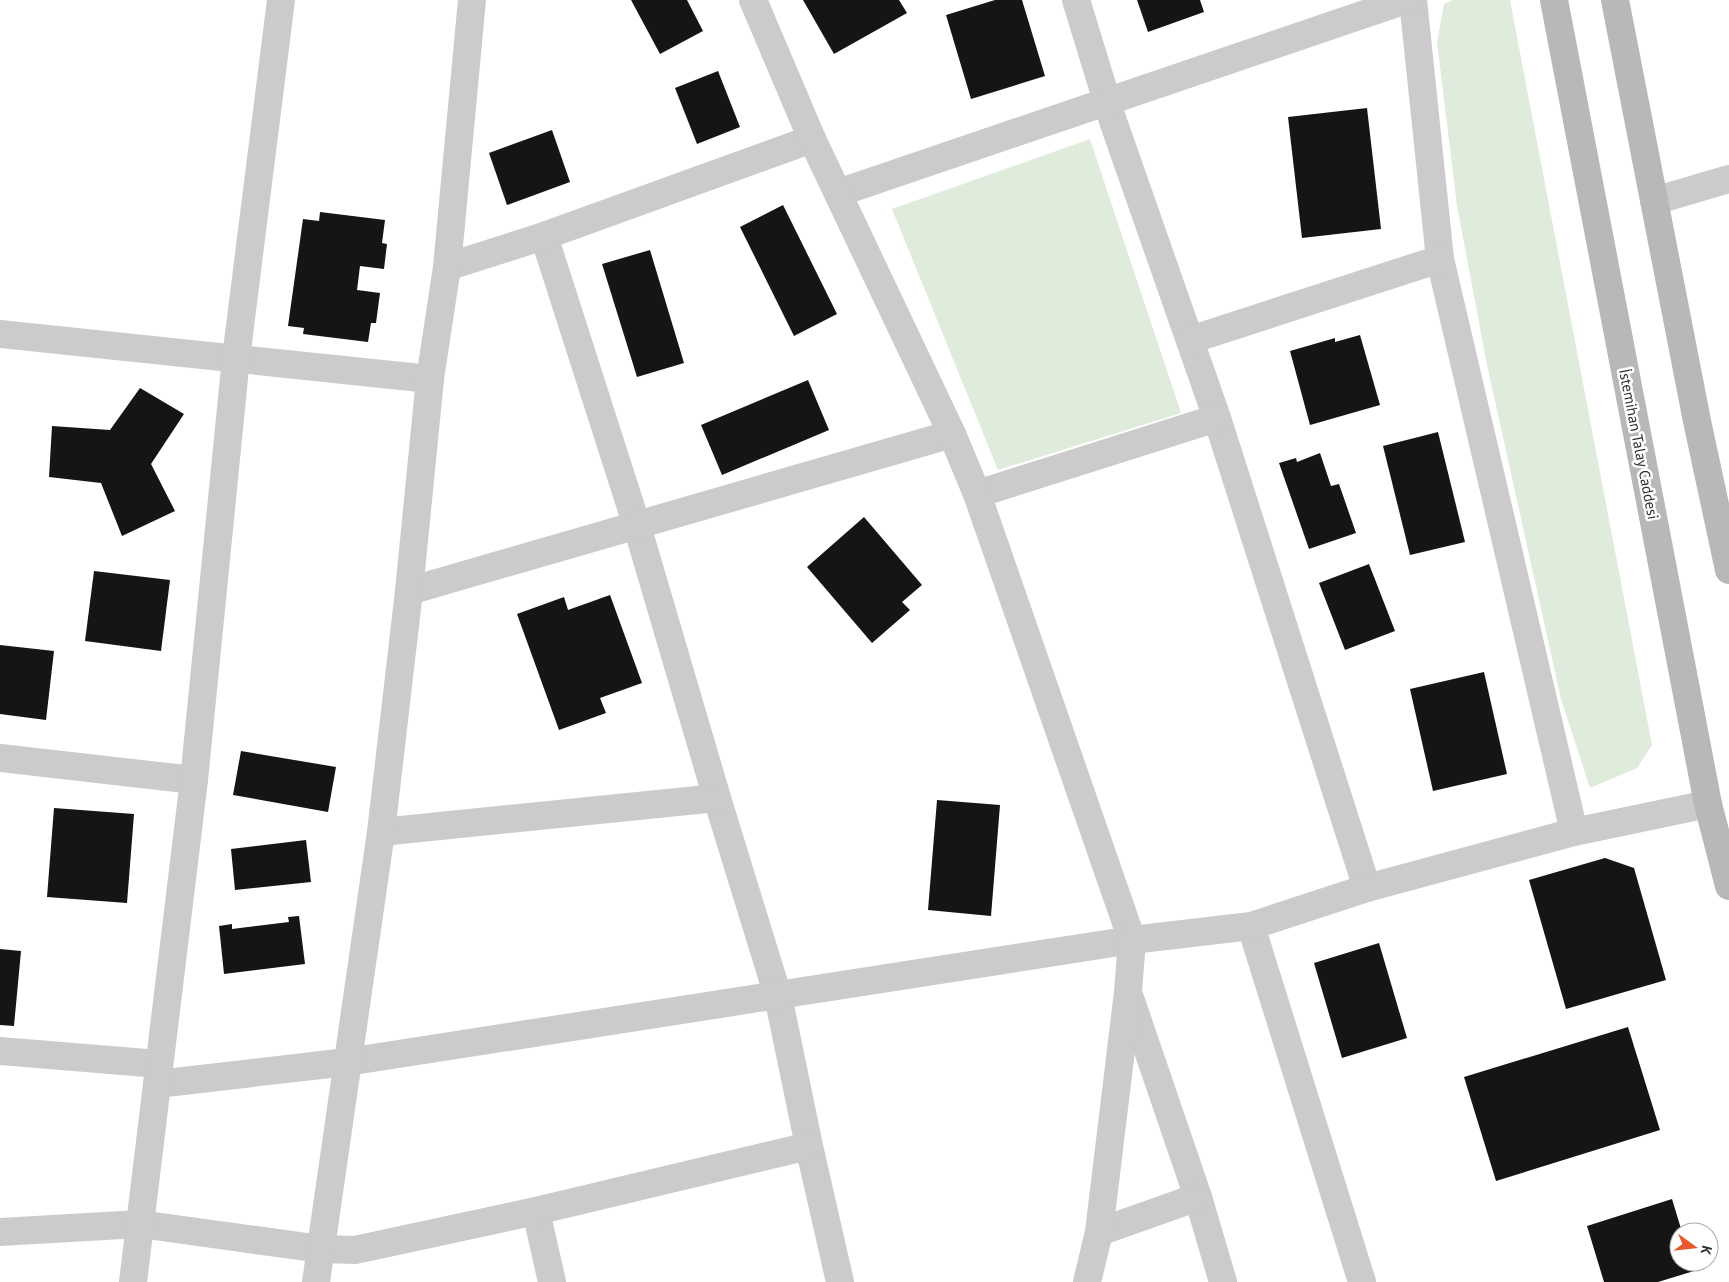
<svg xmlns="http://www.w3.org/2000/svg" width="1729" height="1282" font-family="'PT Sans',sans-serif">
<style>
.green{fill:#dfecdb}
.building{fill:#151515}
.lines{fill:none;stroke-linecap:round;stroke-linejoin:round}
.street{stroke:#cbcbcb;stroke-width:28}
.secondary{stroke:#b8b8b8;stroke-width:28}
.labels{text-anchor:middle;dominant-baseline:central;stroke-width:5;stroke-linejoin:round;paint-order:stroke}
.street-label{font-size:15px;fill:#2e2e2e;stroke:#fff}
</style>
<rect width="100%" height="100%" fill="#fff"/>
<!-- green -->
<g class="green">
<path d="M1453,0H1510L1652,745L1637,768L1590,788L1561,699L1487,365L1457,206L1437,42L1444,4Z"/>
<path d="M1090,139L1181,413L998,470L892,209Z"/>
</g>
<!-- building -->
<g class="building">
<path d="M631,0H687L703,31L660,54Z"/>
<path d="M803,0H899L907,13L834,54Z"/>
<path d="M995,0H1022L1045,76L971,99L946,15Z"/>
<path d="M1137,0H1200L1204,12L1148,32Z"/>
<path d="M718,71L740,127L697,144L675,88Z"/>
<path d="M1367,108L1381,229L1302,238L1288,117Z"/>
<path d="M552,130L570,182L507,205L489,153Z"/>
<path d="M783,205L837,314L794,336L740,227Z"/>
<path d="M320,212L385,220L382,243L387,244L384,269L360,266L357,290L380,293L376,323H371L368,342L303,334L304,328L288,326L303,219L319,221Z"/>
<path d="M650,250L684,363L637,377L602,264Z"/>
<path d="M1360,335L1380,405L1310,425L1290,351L1335,338V342Z"/>
<path d="M808,380L829,430L722,475L701,425Z"/>
<path d="M140,388L184,414L151,464L175,511L122,536L101,483L49,477L52,426L110,430Z"/>
<path d="M1438,432L1465,542L1410,555L1383,446Z"/>
<path d="M1320,453L1331,486L1339,484L1356,533L1309,549L1279,463L1296,458L1297,462Z"/>
<path d="M864,517L922,585L902,602L910,610L872,643L807,567Z"/>
<path d="M1369,564L1395,631L1345,650L1319,583Z"/>
<path d="M94,571L170,580L161,651L85,641Z"/>
<path d="M610,595L642,683L600,698L606,713L559,730L517,614L564,597L568,610Z"/>
<path d="M0,645L54,651L46,720L0,714Z"/>
<path d="M1484,672L1507,774L1433,791L1410,689Z"/>
<path d="M241,751L336,767L328,812L233,795Z"/>
<path d="M937,800L1000,805L991,916L928,910Z"/>
<path d="M54,808L134,814L127,903L47,897Z"/>
<path d="M306,840L311,882L235,890L231,849Z"/>
<path d="M1605,858L1634,868L1666,980L1566,1009L1529,880Z"/>
<path d="M299,916L305,964L224,974L219,926L232,924V929L289,922L288,917Z"/>
<path d="M1379,943L1407,1038L1342,1058L1314,963Z"/>
<path d="M0,949L21,951L14,1026L0,1025Z"/>
<path d="M1628,1027L1660,1130L1496,1181L1464,1077Z"/>
<path d="M1672,1199L1682,1232H1679V1262H1691L1694,1271L1658,1282H1604L1587,1226Z"/>
</g>
<g class="lines">
<!-- street -->
<g class="street">
<path d="M1076,0L1113,121L1217,418L1367,888"/>
<path d="M1413,0L1440,259L1574,832"/>
<path d="M838,193L1406,0"/>
<path d="M1654,201L1729,179"/>
<path d="M544,236L637,526L717,798L778,996L809,1146L840,1282"/>
<path d="M447,267L544,236L812,139"/>
<path d="M0,334L430,379"/>
<path d="M1190,340L1440,259"/>
<path d="M977,494L1217,418"/>
<path d="M409,591L952,434"/>
<path d="M0,758L194,780"/>
<path d="M381,832L717,798"/>
<path d="M1251,926L1362,1282"/>
<path d="M1130,998L1198,1197L1223,1282"/>
<path d="M0,1051L159,1064"/>
<path d="M157,1084L347,1062L1132,940L977,494L952,434L812,139L753,0"/>
<path d="M536,1211L552,1282"/>
<path d="M0,1232L140,1224L321,1249L355,1250L536,1211L809,1146"/>
<path d="M1099,1232L1198,1197"/>
<path d="M133,1282L194,780L236,358L281,0"/>
<path d="M316,1282L381,832L409,591L430,379L447,267L472,0"/>
<path d="M1087,1282L1099,1232L1128,992L1132,940L1251,926L1367,888L1574,832L1708,804"/>
</g>
<!-- secondary -->
<g class="secondary">
<path d="M1554,0L1708,804L1729,886"/>
<path d="M1615,0L1697,421L1729,570"/>
</g>
</g>
<g class="labels">
<!-- street labels -->
<g class="street-label">
<text transform="translate(1639 444) rotate(79)">İstemihan Talay Caddesi</text>
</g>
</g>
<!-- north arrow -->
<g transform="translate(1694 1247) rotate(105)"><circle r="24" fill="#ffffff" stroke="#ababab"/>
<path d="M0-4L9 19L0 12L-9 19Z" fill="#e8572d"/>
<text y="-8" font-size="14" font-weight="bold" text-anchor="middle" fill="#2e2e2e">K</text>
</g>
</svg>
